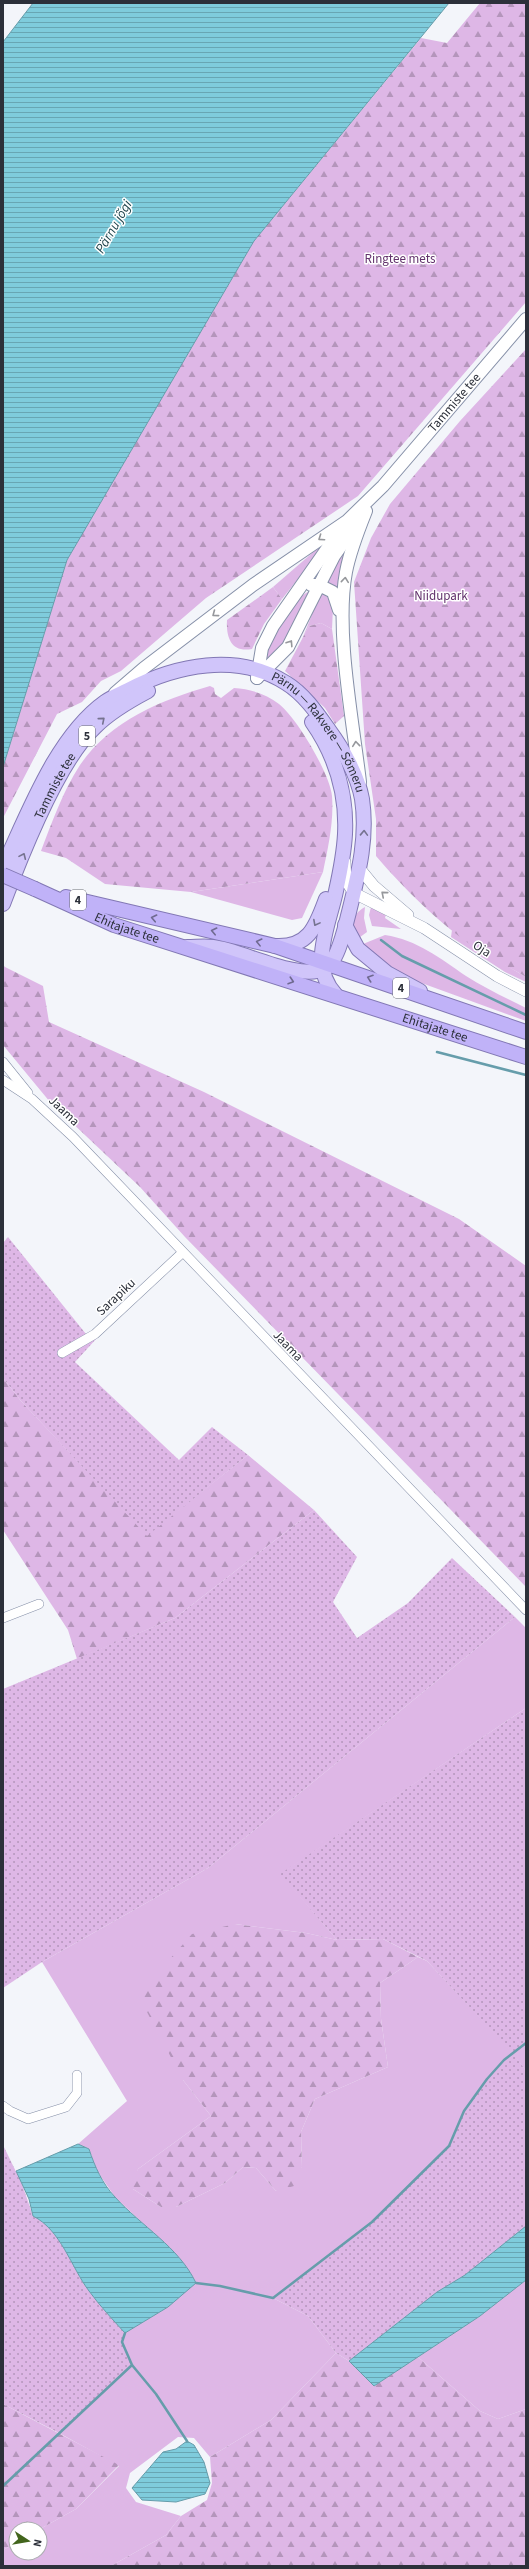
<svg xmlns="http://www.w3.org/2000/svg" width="529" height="2569" font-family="'Source Sans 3',sans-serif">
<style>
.green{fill:#deb7e6}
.forest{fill:url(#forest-firs)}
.garden{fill:url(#garden-dots)}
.water{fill:url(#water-rules);stroke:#669dab}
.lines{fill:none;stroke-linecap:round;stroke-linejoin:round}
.stream{stroke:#669dab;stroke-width:2.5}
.minor-casing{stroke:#8690a8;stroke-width:10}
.tertiary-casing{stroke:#8690a8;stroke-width:12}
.secondary-casing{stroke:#8690a8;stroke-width:14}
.primary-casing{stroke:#8278b4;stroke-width:16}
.trunk-casing{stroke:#8278b4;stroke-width:16}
.minor{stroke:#fff;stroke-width:9}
.tertiary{stroke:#fff;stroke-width:11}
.secondary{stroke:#fff;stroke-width:12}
.primary{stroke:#d0c5fa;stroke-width:14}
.trunk{stroke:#c0b2f8;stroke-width:14}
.trunk-bridge-casing{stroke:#8278b4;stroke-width:16;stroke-linecap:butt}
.trunk-bridge{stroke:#c0b2f8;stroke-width:14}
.oneway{stroke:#96989c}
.oneway2{stroke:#767390}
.oneway3{stroke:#6f6a90}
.labels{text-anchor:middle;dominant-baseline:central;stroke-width:3;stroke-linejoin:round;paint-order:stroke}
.shield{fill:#fff;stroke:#6b6e75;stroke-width:1}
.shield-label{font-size:12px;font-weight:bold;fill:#2c303a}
.park-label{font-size:13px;fill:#62316c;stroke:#fff}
.street-label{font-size:13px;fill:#2c303a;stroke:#fff}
.water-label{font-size:14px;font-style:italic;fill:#1f444c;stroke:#fff}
</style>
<defs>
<pattern id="forest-firs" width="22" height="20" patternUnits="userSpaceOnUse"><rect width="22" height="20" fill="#deb7e6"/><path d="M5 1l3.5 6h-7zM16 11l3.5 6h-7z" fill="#b495bb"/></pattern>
<pattern id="garden-dots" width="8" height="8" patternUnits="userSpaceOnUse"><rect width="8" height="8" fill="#deb7e6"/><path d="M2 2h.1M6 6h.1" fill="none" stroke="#b495bb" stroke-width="1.8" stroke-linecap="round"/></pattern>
<pattern id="water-rules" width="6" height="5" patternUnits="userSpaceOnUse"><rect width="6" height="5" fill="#7fccdc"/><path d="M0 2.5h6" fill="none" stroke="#68a6b3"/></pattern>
</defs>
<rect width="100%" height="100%" fill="#f3f5fa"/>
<!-- green -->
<g class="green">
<path d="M333,535L282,599L273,587Z"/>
<path d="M347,544L338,587L336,589L325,582Z"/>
<path d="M310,591C299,615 290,649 265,661C265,640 291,599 310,591Z"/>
<path d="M321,592L330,599L333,607L332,629L321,623L309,626L301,642Z"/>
<path d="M323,872L302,918L292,920L191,892Z"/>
<path d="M365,907L364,918L367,932L356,940C353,926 350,915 365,907Z"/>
<path d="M371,907L386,914L385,918L401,929L372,926L369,915Z"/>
<path d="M452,930L476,948L526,977V982L505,972L451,937Z"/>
<path d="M385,935C417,940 440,958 466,976C485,988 506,998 526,1008V1021L405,977L388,966L363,944Z"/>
<path d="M515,1617L526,1628V1708L281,1874L337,1940L306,1933L235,1924L183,2080L211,2116L138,2169L133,2189L161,2207H176L225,2183L243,2167L256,2168L276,2191L302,2167L301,2132L315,2099L388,2067L381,2019L380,1983L418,1957L427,1961L513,2053L526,2043V2071L513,2054L464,2111L449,2146L372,2222L273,2298L308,2316L336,2353L271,2420L210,2457L194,2438L178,2437L130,2473L126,2488L136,2502L181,2516L166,2535L111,2566H3V2550L16,2543V2553H40V2529L76,2509L119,2466L59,2433L132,2365L122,2342L125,2333L168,2307L156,2236L115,2197L97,2171L89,2149L78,2144L127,2101L42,1962L208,1868Z"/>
<path d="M526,2280V2409L498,2419L480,2411L418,2357L480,2316Z"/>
</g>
<!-- forest -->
<g class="forest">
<path d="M480,3H526V302L358,496L206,598L121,671L101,681L82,702L57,714L3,818V767L67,560L254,241L421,38L447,43Z"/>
<path d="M526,349V977C509,967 491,959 475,948C438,922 405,890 376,856V819L365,744L354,582L371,538L390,504L460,421Z"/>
<path d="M273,587L282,599L264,624L252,649C231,653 226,637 227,620Z"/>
<path d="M321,623L332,629L344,716L335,724L325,708L285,671L309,626Z"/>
<path d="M210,686L214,688L215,694L221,698L234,688C250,689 266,694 279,704C297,718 330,774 332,796C334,822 328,848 323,872L191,892L105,884L66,858L41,851C52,822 63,791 80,765C110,721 161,700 210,686Z"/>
<path d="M3,966L43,986L49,1022L204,1092L459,1219L526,1266V1587L185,1237L140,1187L50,1102L3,1045Z"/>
<path d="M3,1378L21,1401L147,1535L248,1455L314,1510L175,1618L77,1659L68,1630L3,1530Z"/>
<path d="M235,1924L306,1933L337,1940L383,1939L418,1957L380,1983L381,2019L388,2067L315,2099L301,2132L302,2167L294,2186L276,2191L256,2168L243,2167L225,2183L176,2207H161L133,2189V2179L138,2169L211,2116L183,2080L138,1995L192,1934Z"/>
<path d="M336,2353L349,2361L374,2386L418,2357L480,2411L498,2419L526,2409V2566H111L166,2535L181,2516L207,2500L212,2483L210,2457L271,2420Z"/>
<path d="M3,2404L119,2465L76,2509L40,2529H16V2543L3,2550Z"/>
</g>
<!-- garden -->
<g class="garden">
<path d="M8,1237L86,1334L97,1338L75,1362L179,1460L212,1427L248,1455L147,1536L21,1401L3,1378V1243Z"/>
<path d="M314,1510L357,1557L333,1602L357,1638L408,1603L452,1558L515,1617L208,1868L42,1962L3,1988V1689L175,1618Z"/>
<path d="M526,1708V2043L513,2053L526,2071V2226L465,2275L437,2292L349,2361L336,2353L308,2316L273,2298L372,2222L449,2146L464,2111L487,2079L512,2053L427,1961L383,1939L337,1940L280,1874Z"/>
<path d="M3,2145L22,2184L33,2216C61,2230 71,2267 89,2291C100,2306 113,2320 125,2333L122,2342L132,2365L59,2433L3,2404Z"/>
</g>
<!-- water -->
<g class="water">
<path d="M33,3H449L254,241L67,560L3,767V42Z"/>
<path d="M78,2144L89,2149C95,2167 102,2183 115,2197C141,2226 179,2247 196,2283L168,2307L125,2333C113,2320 100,2306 89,2291C71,2267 61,2230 33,2216L29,2199L16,2171Z"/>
<path d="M526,2226V2280L480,2316L374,2386L349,2361L437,2292L465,2275Z"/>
<path d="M187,2441L194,2445L204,2462L210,2483L205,2494L176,2502L142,2500L132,2488L163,2452L176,2449Z"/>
</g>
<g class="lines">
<!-- stream -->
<g class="stream">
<path d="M381,940L402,956L526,1015"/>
<path d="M437,1052L526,1075"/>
<path d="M196,2283L220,2286L273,2298L372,2222L449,2146L464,2111L487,2079L504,2060L526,2043"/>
<path d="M132,2365L156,2394L187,2441"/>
<path d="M3,2486L132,2365L122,2342L125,2333"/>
</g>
<defs>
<g id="minor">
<path d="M3,1062L28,1093"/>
<path d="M3,1080L32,1099L73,1137L526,1610"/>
<path d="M62,1353L95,1334L182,1253"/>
<path d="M3,1618L39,1604"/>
<path d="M3,2106L10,2111L28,2119L66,2107L77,2093V2075"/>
</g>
<g id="tertiary">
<path d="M345,862L346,881L354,893L424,928L497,976L526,991"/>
<path d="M360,869L374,886L408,915"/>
</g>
<g id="secondary">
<path d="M311,585H319L333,592L339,610"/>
<path d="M257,678L288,647L334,556L357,523"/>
<path d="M257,678L262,648L273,626L343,526"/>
<path id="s1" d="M115,693L144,668L253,585L347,521L383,486L526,319"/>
<path d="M360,782C353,721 335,631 346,572C350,551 358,531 366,511"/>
</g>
<g id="primary">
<path d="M312,722C335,755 347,794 345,834C344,853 340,873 336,891C329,925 308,966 336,995"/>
<path id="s2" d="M3,867C28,814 56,737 105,702C112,697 120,694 128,690C176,665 237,652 286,683C304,694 317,713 329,730C343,749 358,776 362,799C368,838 358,875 349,912C345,927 338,963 324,969C298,981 241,950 213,947C205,946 196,947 187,947"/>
<path id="s3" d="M3,904C21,856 58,761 95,727C110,712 129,701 148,691"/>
<path d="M345,925L358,949L387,973L420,991"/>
<path d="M275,946C309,948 316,926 326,899"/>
</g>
<g id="trunk">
<path id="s4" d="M35,889L114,925L526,1057"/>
<path d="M66,897L275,946L526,1032"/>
</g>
</defs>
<!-- minor casing -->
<use href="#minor" class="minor-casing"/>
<!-- tertiary casing -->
<use href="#tertiary" class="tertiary-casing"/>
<!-- secondary casing -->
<use href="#secondary" class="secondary-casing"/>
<!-- primary casing -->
<use href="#primary" class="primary-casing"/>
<!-- trunk casing -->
<use href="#trunk" class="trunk-casing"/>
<!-- minor -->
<use href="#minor" class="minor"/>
<!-- tertiary -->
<use href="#tertiary" class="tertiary"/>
<!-- secondary -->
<use href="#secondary" class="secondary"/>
<!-- primary -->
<use href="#primary" class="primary"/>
<!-- trunk -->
<use href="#trunk" class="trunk"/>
<defs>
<path id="trunk-bridge" d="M3,875L35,889"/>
</defs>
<!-- trunk-bridge casing -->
<use href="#trunk-bridge" class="trunk-bridge-casing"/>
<!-- trunk-bridge -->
<use href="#trunk-bridge" class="trunk-bridge"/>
</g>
<!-- one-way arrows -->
<defs><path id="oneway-chevron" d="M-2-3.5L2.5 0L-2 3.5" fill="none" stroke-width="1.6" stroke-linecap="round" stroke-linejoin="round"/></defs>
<g class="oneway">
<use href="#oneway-chevron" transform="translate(321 538) rotate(146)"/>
<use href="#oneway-chevron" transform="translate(345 580) rotate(-84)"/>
<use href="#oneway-chevron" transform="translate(215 614) rotate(143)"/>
<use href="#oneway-chevron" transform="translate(290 643) rotate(-57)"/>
<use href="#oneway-chevron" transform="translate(356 744) rotate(-96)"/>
<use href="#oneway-chevron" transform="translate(384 894) rotate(-140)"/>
</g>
<g class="oneway2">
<use href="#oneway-chevron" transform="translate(102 720) rotate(-40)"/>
<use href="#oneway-chevron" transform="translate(364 833) rotate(-88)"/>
<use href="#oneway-chevron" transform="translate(23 856) rotate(-66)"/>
<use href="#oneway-chevron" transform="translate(316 923) rotate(118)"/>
</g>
<g class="oneway3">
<use href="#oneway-chevron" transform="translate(154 918) rotate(-168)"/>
<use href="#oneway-chevron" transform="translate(214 931) rotate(-167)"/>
<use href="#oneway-chevron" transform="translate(259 942) rotate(-166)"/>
<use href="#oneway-chevron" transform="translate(370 978) rotate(-161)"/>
<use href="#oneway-chevron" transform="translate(291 981) rotate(18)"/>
</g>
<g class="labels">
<!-- shield labels -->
<g class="shield">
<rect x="79" y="726" width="16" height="20" rx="3"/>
<rect x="70" y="890" width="16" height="20" rx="3"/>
<rect x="393" y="978" width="16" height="20" rx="3"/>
</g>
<g class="shield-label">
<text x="87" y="736">5</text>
<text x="78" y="900">4</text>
<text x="401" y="988">4</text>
</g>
<!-- park labels -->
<g class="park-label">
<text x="400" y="259">Ringtee mets</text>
<text x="441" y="596">Niidupark</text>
</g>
<!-- street labels -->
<g class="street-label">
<text stroke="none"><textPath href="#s1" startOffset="449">Tammiste tee</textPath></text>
<text stroke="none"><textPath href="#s2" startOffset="447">Pärnu — Rakvere — Sõmeru</textPath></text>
<text stroke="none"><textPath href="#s3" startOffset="129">Tammiste tee</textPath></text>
<text stroke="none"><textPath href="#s4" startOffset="100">Ehitajate tee</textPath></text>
<text transform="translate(482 949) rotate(33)">Oja</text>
<text stroke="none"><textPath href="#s4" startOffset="424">Ehitajate tee</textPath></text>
<text transform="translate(64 1111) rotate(44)">Jaama</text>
<text transform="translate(116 1297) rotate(-43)">Sarapiku</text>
<text transform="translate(288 1346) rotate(46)">Jaama</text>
</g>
<!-- water labels -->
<g class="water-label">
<text transform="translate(114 227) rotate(-60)">Pärnu jõgi</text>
</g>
</g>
<!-- border -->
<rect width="529" height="2569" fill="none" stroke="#2c303a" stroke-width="8"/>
<!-- north arrow -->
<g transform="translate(28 2541) rotate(102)"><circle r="19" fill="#ffffff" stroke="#abacb0"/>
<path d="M0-3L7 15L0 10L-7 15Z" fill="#42651c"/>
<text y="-6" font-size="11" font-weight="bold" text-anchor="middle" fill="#2c303a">N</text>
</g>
</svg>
